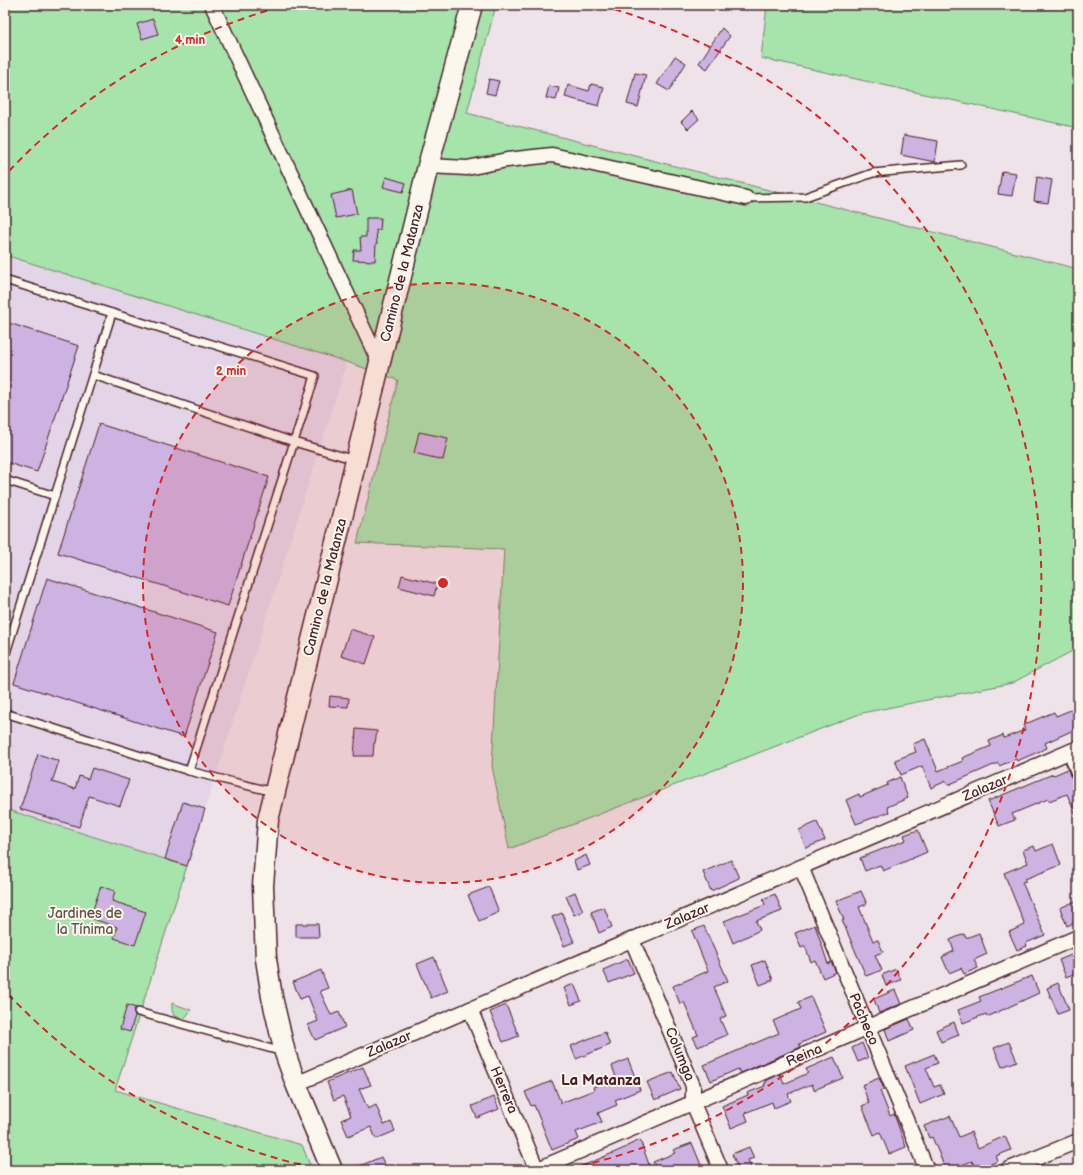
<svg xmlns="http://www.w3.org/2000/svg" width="1083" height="1175" font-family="'Balsamiq Sans',sans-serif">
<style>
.built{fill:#e3d5e7}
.green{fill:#a6e4ac;stroke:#78826c}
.building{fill:#cdb3e1;stroke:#4a1f2b}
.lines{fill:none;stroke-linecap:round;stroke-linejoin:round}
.lane-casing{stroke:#4a1f2b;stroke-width:10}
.street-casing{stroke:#4a1f2b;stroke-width:17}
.secondary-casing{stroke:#4a1f2b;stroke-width:23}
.lane{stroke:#fbf7ec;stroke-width:7}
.street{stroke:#fbf7ec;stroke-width:14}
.secondary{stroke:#fbf7ec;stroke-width:20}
.ring{fill:none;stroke:#d62828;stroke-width:2;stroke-dasharray:7 5}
.labels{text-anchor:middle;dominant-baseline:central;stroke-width:4;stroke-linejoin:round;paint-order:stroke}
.street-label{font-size:14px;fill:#4a1f2b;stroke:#fbf7ec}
.park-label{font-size:14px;fill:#61504b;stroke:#fbf7ec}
.neighbourhood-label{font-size:15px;font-weight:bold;fill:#4a1f2b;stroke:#fbf7ec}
.centre{fill:#d62828;stroke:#fbf7ec;stroke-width:2}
.ring-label{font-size:12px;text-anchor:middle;font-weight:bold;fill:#d62828;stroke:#fbf7ec;stroke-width:4;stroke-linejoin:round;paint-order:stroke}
</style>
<rect width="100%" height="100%" fill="#ede3e9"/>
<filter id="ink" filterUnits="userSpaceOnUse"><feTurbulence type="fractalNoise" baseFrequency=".025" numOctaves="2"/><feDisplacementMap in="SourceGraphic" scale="8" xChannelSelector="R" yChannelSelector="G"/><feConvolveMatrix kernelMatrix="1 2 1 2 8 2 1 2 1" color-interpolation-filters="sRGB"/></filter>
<g filter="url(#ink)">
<!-- built -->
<path class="built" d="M5,255L347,362L187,866L5,809Z"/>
<!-- green -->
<g class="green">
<path d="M5,5H496L467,113L1078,269V648L1012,683L862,713L509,849L492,766L504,549L357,543L398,380L347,362L5,255Z"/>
<path d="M767,5H1078V128L761,58Z"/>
<path d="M5,809L187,866L115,1090L302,1145L312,1170H5Z"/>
<path d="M172,1003L191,1010L184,1019L174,1016L172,1010Z"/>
</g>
<!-- building -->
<g class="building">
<path d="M153,19L158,34L142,39L137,24Z"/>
<path d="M722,28L730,36L707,69L699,63Z"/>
<path d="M675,56L686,63L669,91L657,84Z"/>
<path d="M635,73L646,75L638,107L627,104Z"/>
<path d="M489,79L499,81L495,95L486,93Z"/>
<path d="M591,84L604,87L599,106L565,97L568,85L589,91Z"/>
<path d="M549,86L559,88L556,100L546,98Z"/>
<path d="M692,111L699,119L688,129L681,122Z"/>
<path d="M904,135L938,141L935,162L901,155Z"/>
<path d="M1002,171L1016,173L1012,196L998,194Z"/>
<path d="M386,177L406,183L403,192L383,187Z"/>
<path d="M1037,177L1052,180L1048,203L1034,201Z"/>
<path d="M352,190L357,214L336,218L331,195Z"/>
<path d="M366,218H381L380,230H376L377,244H376L375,261L353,260L354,250H361L360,237H366Z"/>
<path d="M9,323L79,346L37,472L5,462V336Z"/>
<path d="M99,424L269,477L228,606L58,553Z"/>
<path d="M419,432L448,438L443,460L414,453Z"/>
<path d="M402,575L437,584L434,596L399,587Z"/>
<path d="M47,578L218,632L184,737L14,683Z"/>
<path d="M350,629L375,637L366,664L341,656Z"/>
<path d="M330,696L349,698L348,707L329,706Z"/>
<path d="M1078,707V728L1045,743L1047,748L1017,761L1016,759L999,766L998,763L948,785L946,781L931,788L922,766L901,775L895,760L916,752L913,744L925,739L938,771L963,761L962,758L991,746L989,741L1003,735L1004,738L1025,730L1023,725L1054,712L1056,716Z"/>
<path d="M356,729L377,731L375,743H374L373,756H354Z"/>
<path d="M38,754L59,761L52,782L75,789L79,776L88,779L92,768L129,780L120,806L89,796L79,827L20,809Z"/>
<path d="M1068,769L1070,776L1075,780L1078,786V820L1067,794L1049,801L1048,799L1012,814L1015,820L999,826L988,801L1053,774L1054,775Z"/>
<path d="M900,777L908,798L887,807L889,812L856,824L846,800L859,794L860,797L888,785L887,783Z"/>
<path d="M183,802L205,809L187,866L165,859Z"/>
<path d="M817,822L825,840L806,848L799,830Z"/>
<path d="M918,830L927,852L883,871L880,865L865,871L860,858L906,840L904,835Z"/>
<path d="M1053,844L1061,865L1025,879L1026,881L1022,882L1045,935L1026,943L1027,946L1017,950L1009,932L1025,925L1004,873L1028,863L1023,850L1034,846L1036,851Z"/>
<path d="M586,855L590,865L577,870L574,861Z"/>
<path d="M731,860L739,878L711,891L703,872Z"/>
<path d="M101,886L115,891L112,901L146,912L135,945L114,938L117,927L90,918Z"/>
<path d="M489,887L499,912L479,921L468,895Z"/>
<path d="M861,891L867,904L859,907L873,941L878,940L883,952L875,955L882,970L866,976L842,920H844L836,901Z"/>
<path d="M575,892L583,911L574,915L566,896Z"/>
<path d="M775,894L782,911L756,921L760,930L733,943L724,921L765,905L763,899Z"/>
<path d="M1078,900V921L1067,926L1060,908Z"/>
<path d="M604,907L612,927L599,933L591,912Z"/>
<path d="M562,913L574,942L564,946L552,917Z"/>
<path d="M296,924H318L319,937H296Z"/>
<path d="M815,925L828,964L831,962L836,972L823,978L815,960L811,962L805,946L801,948L795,933Z"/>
<path d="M704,926L728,981L714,987L726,1016L720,1019L727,1035L698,1047L693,1037L698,1035L684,1002L680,1004L673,986L708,971L692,931Z"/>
<path d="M979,933L987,954L974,960L978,968L964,974L961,968L949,973L942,957L954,951L950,940L964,934L966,938Z"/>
<path d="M1076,953L1078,959V972L1066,977L1059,960Z"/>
<path d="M434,957L448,991L431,998L417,964Z"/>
<path d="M628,959L634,973L609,983L603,970Z"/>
<path d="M765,960L773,980L760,985L752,965Z"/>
<path d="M896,969L901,980L886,986L882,975Z"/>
<path d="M321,970L328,988L320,991L331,1015L339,1012L345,1027L315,1040L308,1025L318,1021L308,996L300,999L293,982Z"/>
<path d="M1032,976L1039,993L987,1017L986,1014L963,1023L958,1010L981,1001L979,997Z"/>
<path d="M1058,983L1069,1010L1058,1014L1047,988Z"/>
<path d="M574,984L581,1001L571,1005L564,988Z"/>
<path d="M895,990L901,1004L879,1013L874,999Z"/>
<path d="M811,997L826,1032L799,1044L801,1047L740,1073L738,1069L711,1081L704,1065L779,1033L773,1021L801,1009L798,1002Z"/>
<path d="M127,1005L136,1008L133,1011L135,1016L130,1032L120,1029Z"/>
<path d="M506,1005L519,1036L503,1042L490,1012Z"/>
<path d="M909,1019L914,1030L889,1041L885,1029Z"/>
<path d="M954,1022L959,1035L941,1042L936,1030Z"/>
<path d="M605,1032L610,1045L576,1059L571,1046Z"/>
<path d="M1009,1042L1017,1061L1002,1067L994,1048Z"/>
<path d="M862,1043L868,1058L858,1062L852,1048Z"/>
<path d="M934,1054L938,1063L926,1068L934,1087L940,1085L944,1094L920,1104L905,1066Z"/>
<path d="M834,1057L843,1078L814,1090L812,1084L788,1094L791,1101L774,1108L772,1102L745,1113L748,1121L731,1128L722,1106L748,1095L747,1093L765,1086L764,1084L766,1083V1081L780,1074L784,1084L808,1073L806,1069Z"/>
<path d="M628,1059L640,1090L615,1100L617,1105L598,1113L602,1122L576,1132L579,1139L552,1150L534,1105L531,1106L525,1092L552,1081L561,1103L594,1090L593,1087L616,1077L612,1066Z"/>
<path d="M363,1067L371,1085L359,1089L368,1109L376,1105L384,1125L391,1122L395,1131L376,1139L371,1127L348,1136L341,1120L351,1116L343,1096L334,1100L327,1082Z"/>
<path d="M673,1072L680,1089L655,1100L647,1082Z"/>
<path d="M879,1078L884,1089L880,1091L890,1116L894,1114L906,1147L889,1154L880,1132L874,1135L862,1106L869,1103L862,1085Z"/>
<path d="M494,1097L499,1109L477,1118L472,1106Z"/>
<path d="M950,1116L959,1137L971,1132L978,1148L1005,1136L1011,1150L996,1156L998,1161L976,1170L972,1161L950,1170H946L932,1137L929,1138L924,1126Z"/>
<path d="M640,1140L650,1167L642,1170H573L627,1147V1146Z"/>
<path d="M692,1143L703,1170H657L653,1162L675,1153L673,1150Z"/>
<path d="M749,1147L754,1158L748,1160L752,1170H739L732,1154Z"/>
<path d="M381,1157L387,1170H350Z"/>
</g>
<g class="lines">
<defs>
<g id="lane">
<path d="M746,198L805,197L873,173L961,165"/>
<path d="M5,280L112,313L5,656"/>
<path d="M93,375L294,442L355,460"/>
<path d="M5,480L55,496"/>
<path d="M5,713L189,771L315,376L112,313"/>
<path d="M189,771L274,792"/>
<path d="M138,1012L283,1052"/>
</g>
<g id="street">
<path d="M212,5L379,362"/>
<path d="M428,166L467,168L507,160L552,155L746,198"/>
<path d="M1070,752L1078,772"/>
<path d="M801,867L927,1170"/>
<path d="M632,940L693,1086V1103L721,1170"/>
<path d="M470,1009L537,1170"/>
<path d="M296,1084L1078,748"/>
<path d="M536,1170L1078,937"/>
<path d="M1007,1170L1078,1141"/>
</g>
<path id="secondary" d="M332,1170L296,1084L285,1053L272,997L266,959L263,886L268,820L428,166L472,5"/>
</defs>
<!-- lane casing -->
<use href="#lane" class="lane-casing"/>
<!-- street casing -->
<use href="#street" class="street-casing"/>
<!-- secondary casing -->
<use href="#secondary" class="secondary-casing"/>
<!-- lane -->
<use href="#lane" class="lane"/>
<!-- street -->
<use href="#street" class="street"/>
<!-- secondary -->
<use href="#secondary" class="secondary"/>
</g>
</g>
<!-- distance rings -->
<circle cx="443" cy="583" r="300" fill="#d62828" fill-opacity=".12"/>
<g class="ring">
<circle cx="443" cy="583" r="300"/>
<path d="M324 1170A599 599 0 0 1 9 995M9 171A599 599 0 0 1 283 6M603 6A599 599 0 0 1 562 1170"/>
</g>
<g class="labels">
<!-- street labels -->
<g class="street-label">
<text transform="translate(402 273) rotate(-76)">Camino de la Matanza</text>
<text transform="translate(325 587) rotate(-76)">Camino de la Matanza</text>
<text transform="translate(985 788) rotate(-23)">Zalazar</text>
<text transform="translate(687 916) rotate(-23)">Zalazar</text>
<text transform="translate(864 1019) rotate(67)">Pacheco</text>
<text transform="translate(389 1044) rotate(-23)">Zalazar</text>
<text transform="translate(680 1054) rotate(68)">Columga</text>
<text transform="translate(804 1055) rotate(-23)">Reina</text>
<text transform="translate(504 1090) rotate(67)">Herrera</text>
</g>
<!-- park labels -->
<g class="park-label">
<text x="85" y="913">Jardines de<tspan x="85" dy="16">la Tínima</tspan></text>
</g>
<!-- neighbourhood labels -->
<g class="neighbourhood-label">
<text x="601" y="1080">La Matanza</text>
</g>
</g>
<circle cx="443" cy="583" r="6" class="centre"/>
<g class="ring-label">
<text x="190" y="44">4 min</text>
<text x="231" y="375">2 min</text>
</g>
<!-- margin -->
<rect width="1083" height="1175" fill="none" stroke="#fbf7ec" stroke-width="20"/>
<rect x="10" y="10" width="1063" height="1155" fill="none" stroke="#4a1f2b" stroke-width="1.5" filter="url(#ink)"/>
</svg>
